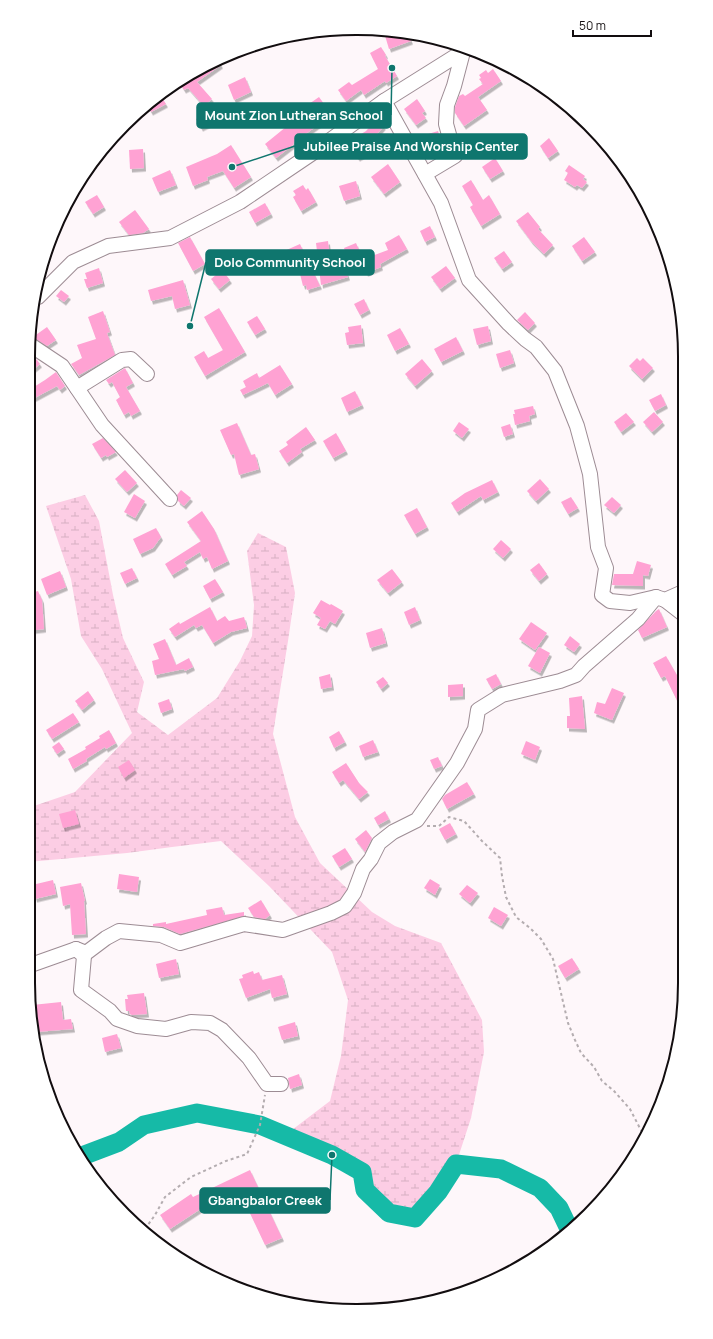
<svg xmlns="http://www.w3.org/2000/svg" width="713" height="1339" font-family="Manrope,sans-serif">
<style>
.wetland{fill:url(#wetland-marsh)}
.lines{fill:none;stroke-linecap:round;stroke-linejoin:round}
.river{stroke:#16baa7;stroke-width:19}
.building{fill:#ffa2d3;filter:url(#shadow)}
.minor-casing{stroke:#9d8c94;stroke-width:16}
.path{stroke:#b4adb0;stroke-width:2;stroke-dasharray:3 3;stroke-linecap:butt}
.minor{stroke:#fff;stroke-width:14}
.rim{fill:none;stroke:#120d0f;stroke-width:2}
.leader{fill:none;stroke:#0f766e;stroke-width:1.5}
.callout-dot{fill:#0f766e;stroke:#fff;stroke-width:1.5}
.callout{fill:#0f766e;stroke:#0f766e;stroke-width:1.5}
.callout-label{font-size:13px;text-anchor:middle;font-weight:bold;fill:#fff}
</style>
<defs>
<pattern id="wetland-marsh" width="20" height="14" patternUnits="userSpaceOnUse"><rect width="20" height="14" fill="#fccde4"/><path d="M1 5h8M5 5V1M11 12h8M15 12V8" fill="none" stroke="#d7afc2"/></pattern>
<filter id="shadow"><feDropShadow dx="2" dy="3.5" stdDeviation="0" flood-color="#0004"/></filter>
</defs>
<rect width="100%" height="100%" fill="#fef7fa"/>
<!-- wetland -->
<path class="wetland" d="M85,495L99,521L113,595L123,638L144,682L137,712L168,735L217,698L240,661L252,636L254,605L247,551L258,533L286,547L295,593L288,641L273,734L295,817L320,863L372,912L395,926L441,943L482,1020L484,1052L471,1118L456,1164L438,1192L415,1218L389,1213L365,1190L362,1172L332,1155L284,1136L330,1101L341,1056L348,1000L332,952L269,886L221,841L172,847L127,853L28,862V808L75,792L132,733L102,669L81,636L71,579L46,506Z"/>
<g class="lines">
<!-- river -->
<path class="river" d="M82,1156L119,1142L144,1125L197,1113L260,1125L332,1155L362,1172L365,1190L389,1213L415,1218L438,1192L456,1164L501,1169L540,1188L559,1208L570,1231"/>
</g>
<!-- building -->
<g class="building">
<path d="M383,29L408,34L411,41L389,49Z"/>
<path d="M381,47L386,55L385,56L397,76L386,83L385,81L364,95L361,90L346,101L338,90L349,82L352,85L378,69L370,53Z"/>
<path d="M218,60L221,65L197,82L212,99L204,106L188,88L184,90L179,82L191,73L192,76Z"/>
<path d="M493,69L501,81L478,97L487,110L464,126L455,113V107L459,96L463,94L465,96L483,84L479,79L481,78L479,75L486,70L488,73Z"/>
<path d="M245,77L251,92L234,100L228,85Z"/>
<path d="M160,95L166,104L151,112L147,105Z"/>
<path d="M319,97L332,115L293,143L294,144L276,158L265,144L308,109L306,106Z"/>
<path d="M417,99L425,111L422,113L426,118L416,125L404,109Z"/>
<path d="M205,115L209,124L201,128L196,119Z"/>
<path d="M376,120L384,126L370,142L374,149L358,158L346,143L366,131Z"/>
<path d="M438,131L442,144L432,148L430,142L427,143L425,135Z"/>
<path d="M549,138L558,151L548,158L540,146Z"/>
<path d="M231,145L251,177L234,188L223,171L207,177L208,180L193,186L186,167L217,154Z"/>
<path d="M143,149L144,168L130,169L129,150Z"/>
<path d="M495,158L503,171L490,179L482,167Z"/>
<path d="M388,164L400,182L384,194L371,177Z"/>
<path d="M569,165L585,176L583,179L587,182L582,188L577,185L575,187L564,180L568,173L565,171Z"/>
<path d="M170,170L176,185L158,192L152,178Z"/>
<path d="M471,180L483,200L489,195L500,214L481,226L470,207L473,205L462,186Z"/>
<path d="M356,181L360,196L344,201L339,186Z"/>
<path d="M303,185L306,190L308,188L316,202L301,211L293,197L296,195L293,191Z"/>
<path d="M97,195L104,207L93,214L85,202Z"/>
<path d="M265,203L271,214L255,223L249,212Z"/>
<path d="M135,210L149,229L143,233L129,235L119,222Z"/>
<path d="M528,212L540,227L538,229L553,245L544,254L531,241L516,221Z"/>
<path d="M430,226L435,237L425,242L420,231Z"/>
<path d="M399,235L407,249L380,264L381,267L366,273L361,260L388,250L385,243Z"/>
<path d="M190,237L205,264L193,271L178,243Z"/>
<path d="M584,237L595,252L582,261L572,246Z"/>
<path d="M328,241L331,266L343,262L348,277L321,285L316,243Z"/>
<path d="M356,243L363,259L350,264L344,248Z"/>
<path d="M300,244L320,286L307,290L306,285L303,286L297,262L288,266L282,252Z"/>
<path d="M504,251L512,262L502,269L494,258Z"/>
<path d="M446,266L455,278L440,289L431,277Z"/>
<path d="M99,268L103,283L87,288L84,279H87L85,273Z"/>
<path d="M222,270L230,280L219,289L211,279Z"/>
<path d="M183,280L190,305L175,309L172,296L151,301L148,290Z"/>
<path d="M61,290L69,296L64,302L56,296Z"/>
<path d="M364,299L369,310L360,315L354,304Z"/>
<path d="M219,308L245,352L205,376L194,357L204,351L208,358L223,350L204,317Z"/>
<path d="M103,311L110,332L107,333L115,355L79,375L71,364L82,358L77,345L96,339L88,317Z"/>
<path d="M525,312L535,323L528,330L517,320Z"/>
<path d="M257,316L265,329L255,335L247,322Z"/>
<path d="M361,325L363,343L347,345L345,333L349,332L348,327Z"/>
<path d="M488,326L491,341L477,345L473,329Z"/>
<path d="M47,327L56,340L47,346L33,337Z"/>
<path d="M400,328L409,344L395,351L387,335Z"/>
<path d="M456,337L463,351L441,362L434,349Z"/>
<path d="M510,350L514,363L500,368L496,354Z"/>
<path d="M32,356L37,360L40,364L29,373V359Z"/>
<path d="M637,358L640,361L643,358L653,368L642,379L629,366Z"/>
<path d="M422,359L432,371L415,386L405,374Z"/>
<path d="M280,365L292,384L275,395L268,383L243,395L240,390L246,387L243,381L257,373L259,378Z"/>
<path d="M125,368L133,383L126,387L140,411L131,416L129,412L124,415L116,400L120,397L112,382L109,384L106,380Z"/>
<path d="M56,372L65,386L60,390L57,386L29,401V390L45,380Z"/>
<path d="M355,391L362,405L347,412L341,398Z"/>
<path d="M661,394L666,405L655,411L649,400Z"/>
<path d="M533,406L535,414L529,416L530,421L515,425L513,414H515L514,410Z"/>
<path d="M654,412L663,422L652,432L643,422Z"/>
<path d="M626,413L634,422L621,432L614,422Z"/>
<path d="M459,422L469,429L462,438L453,431Z"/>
<path d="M237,423L251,455L255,454L259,469L239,475L234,454L231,455L220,430Z"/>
<path d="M510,424L513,434L504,437L501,427Z"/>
<path d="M306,427L315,440L300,449L302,452L287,463L279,451L288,445L286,442Z"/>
<path d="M336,433L346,451L333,458L323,441Z"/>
<path d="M103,438L116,452L107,457L106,455L101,458L92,444Z"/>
<path d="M125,470L137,483L127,492L115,479Z"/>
<path d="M540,479L549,489L536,501L527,491Z"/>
<path d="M492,480L498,492L483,500L481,496L457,512L451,503L465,493Z"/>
<path d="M181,490L191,498L184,506L178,501L177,495Z"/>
<path d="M134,494L145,501L135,518L124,512Z"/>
<path d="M571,497L578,508L568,514L561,502Z"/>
<path d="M612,497L621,505L614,513L604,505Z"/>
<path d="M417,508L427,527L415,534L404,515Z"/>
<path d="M202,511L214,529L228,561L212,569L207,557L203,559L200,552L184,562L187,566L172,575L165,564L201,541L187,522Z"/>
<path d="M156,528L161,537L153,548L140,554L133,539Z"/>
<path d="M501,540L511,549L503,558L493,549Z"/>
<path d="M637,561L651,565L648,576L643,575V586L612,585L614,574H633Z"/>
<path d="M539,563L547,574L539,581L530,570Z"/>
<path d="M132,568L137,578L125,584L120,573Z"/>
<path d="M392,569L402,582L388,593L377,580Z"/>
<path d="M60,571L66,587L47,595L41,579Z"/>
<path d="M215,579L223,592L210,599L203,586Z"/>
<path d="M38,591L42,600L44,629L28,631V594Z"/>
<path d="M321,600L330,605L331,604L343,611L335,624L330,621L325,629L317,625L321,618L313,613Z"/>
<path d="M210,607L217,621L225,616L229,621L244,617L247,628L231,632L213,643L202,625L196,628L194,625L175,637L169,629L179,622L180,624Z"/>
<path d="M415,607L420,620L409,625L404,612Z"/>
<path d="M659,609L667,627L642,638L638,630L656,611Z"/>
<path d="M531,622L547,633L535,650L519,639Z"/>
<path d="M382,628L386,643L370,648L366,633Z"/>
<path d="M570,636L580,644L574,652L564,645Z"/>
<path d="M165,639L176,665L189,658L193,667L185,671L184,669L155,675L152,661L159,659L153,644Z"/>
<path d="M539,647L550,653L540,673L528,666Z"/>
<path d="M666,656L678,677L680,676L683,685V713L665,676L661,678L653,663Z"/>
<path d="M330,674L332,687L321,689L319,677Z"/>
<path d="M496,674L501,684L492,689L486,679Z"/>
<path d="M383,677L388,683L381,689L376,682Z"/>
<path d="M463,684V696L448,697V685Z"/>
<path d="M612,688L624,693L612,720L594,713L597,702L605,704Z"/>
<path d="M88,691L94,700L82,710L75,701Z"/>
<path d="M582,696L585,729L567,728V716H570L569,698Z"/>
<path d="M169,699L172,709L161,713L158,703Z"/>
<path d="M73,713L79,722L52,739L46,730Z"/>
<path d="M109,730L116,743L106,749L105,747L86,759L87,761L73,769L68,759L86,749L85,747L100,738L99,736Z"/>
<path d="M339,731L345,742L334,748L329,737Z"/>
<path d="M373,740L378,752L363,757L359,746Z"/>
<path d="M526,741L540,747L535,760L521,754Z"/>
<path d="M59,742L64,749L57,754L52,747Z"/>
<path d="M438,757L442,766L434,769L430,760Z"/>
<path d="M129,760L135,770L124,778L118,767Z"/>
<path d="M346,763L359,783L368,792L359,799L343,780L339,783L332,772Z"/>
<path d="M467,782L474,794L447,809L442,799L445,795Z"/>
<path d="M75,810L79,824L63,828L59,814Z"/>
<path d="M385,811L389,819L378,825L374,818Z"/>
<path d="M450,823L456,834L445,840L439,829Z"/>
<path d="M366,830L372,838L365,852L355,839Z"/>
<path d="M345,848L352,859L339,867L332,856Z"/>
<path d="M119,874L139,877L137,892L117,889Z"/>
<path d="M430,879L440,885L435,895L424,888Z"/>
<path d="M53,880L56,894L35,899L32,885Z"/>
<path d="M81,883L85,901H84L86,934L72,935L70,904L63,906L60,887Z"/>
<path d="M467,885L478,893L470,903L459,894Z"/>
<path d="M261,900L270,915L265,919L254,917L248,908Z"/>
<path d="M222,907L224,915L244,912V916L180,934L164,927L153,926V924L166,922V924L207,915L206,910Z"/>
<path d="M494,907L508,915L501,926L488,918Z"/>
<path d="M572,958L579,969L565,978L558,966Z"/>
<path d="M176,959L179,974L159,978L156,964Z"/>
<path d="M253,971L254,974L259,972L262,980L282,975L287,994L272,998L270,989L246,998L239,979L243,978L242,975Z"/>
<path d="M144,993L147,1014L132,1015L130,1014L129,1011H126L125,999H128L127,995Z"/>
<path d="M61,1002L63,1020L71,1019L73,1029L36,1032L32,1005Z"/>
<path d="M295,1022L298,1036L282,1040L278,1027Z"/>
<path d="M117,1034L121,1048L105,1052L102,1038Z"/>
<path d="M299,1074L302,1085L290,1089L288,1078Z"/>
<path d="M250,1170L282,1238L265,1245L240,1192L206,1208L205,1206L170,1229L160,1215L191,1194L193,1197Z"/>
</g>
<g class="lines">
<defs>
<g id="minor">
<path d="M384,101L441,203L469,280L509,324L525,339L536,347L555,371L577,426L590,474L598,547L606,568L602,595L610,601L630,603L656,597"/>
<path d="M425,174L455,156L446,124L447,105L454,86L464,48"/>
<path d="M35,298L38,297L73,262L108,246L170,238L240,202L314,152L384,101L467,49"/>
<path d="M29,344L62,366L102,425L170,499"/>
<path d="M77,388L122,360L131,359L147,374"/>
<path d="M665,600L683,614"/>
<path d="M76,949L86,953L106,938L119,931L161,935L180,943L244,924L283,930L331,913L345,906L354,893L363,869L371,859L379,843L393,832L417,820L457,763L475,729L478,710L502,695L560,681L576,675L584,666L638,619L656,597L665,600L683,592"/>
<path d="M28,966L76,949L84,956L81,990L110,1011L117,1019L137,1026L166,1029L191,1022L210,1023L222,1030L249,1058L267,1084H281"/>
</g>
</defs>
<!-- minor casing -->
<use href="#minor" class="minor-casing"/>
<!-- path -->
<g class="path">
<path d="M427,826H439L449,817L464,821L482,841L500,858L502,876L506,897L516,917L530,928L541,939L553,959L568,1023L575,1040L581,1053L594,1067L602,1081L614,1091L630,1109L645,1138"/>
<path d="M145,1229L155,1215L165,1197L191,1177L226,1161L247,1154L260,1125L265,1095"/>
</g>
<!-- minor -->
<use href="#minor" class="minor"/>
</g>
<!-- crop -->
<path d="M0 0H713V1339H0ZM356 35H357A321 321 0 0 1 678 356V983A321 321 0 0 1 357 1304H356A321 321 0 0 1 35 983V356A321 321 0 0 1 356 35Z" fill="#fff" fill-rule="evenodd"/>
<path class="rim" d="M356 35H357A321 321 0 0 1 678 356V983A321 321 0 0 1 357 1304H356A321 321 0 0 1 35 983V356A321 321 0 0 1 356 35Z"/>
<!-- callouts -->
<path class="leader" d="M392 68L391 115M232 167L295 146M190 326L206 262M332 1155L330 1200"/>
<g class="callout-dot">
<circle cx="392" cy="68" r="4"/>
<circle cx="232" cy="167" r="4"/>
<circle cx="190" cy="326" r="4"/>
<circle cx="332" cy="1155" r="4"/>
</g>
<g class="callout">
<rect x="197" y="103" width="194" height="25" rx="4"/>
<rect x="295" y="134" width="232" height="25" rx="4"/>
<rect x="206" y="250" width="168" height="25" rx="4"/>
<rect x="200" y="1188" width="130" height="25" rx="4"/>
</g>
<g class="callout-label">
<text x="294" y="120">Mount Zion Lutheran School</text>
<text x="411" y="151">Jubilee Praise And Worship Center</text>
<text x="290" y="267">Dolo Community School</text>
<text x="265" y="1205">Gbangbalor Creek</text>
</g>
<!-- scale -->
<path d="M573 30v6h78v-6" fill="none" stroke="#120d0f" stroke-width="2"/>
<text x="579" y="30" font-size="12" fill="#120d0f" stroke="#ffffff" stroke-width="3" paint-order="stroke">50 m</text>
</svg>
